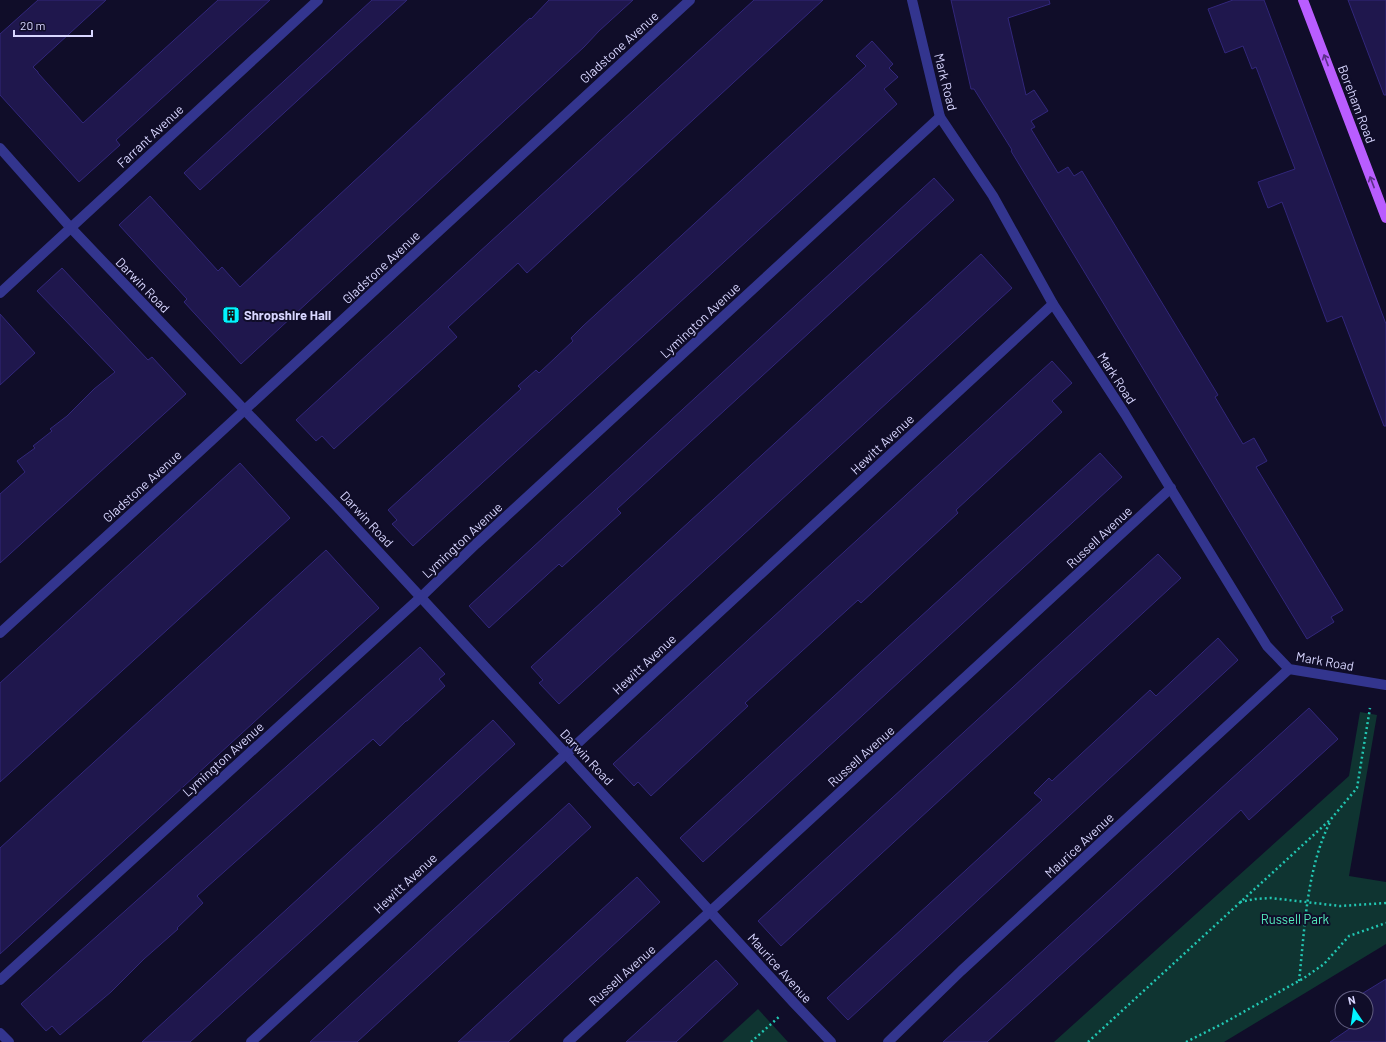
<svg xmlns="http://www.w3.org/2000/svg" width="1386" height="1042" font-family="Barlow,sans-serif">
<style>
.green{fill:#0f3431}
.building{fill:#1f174d;stroke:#32277b}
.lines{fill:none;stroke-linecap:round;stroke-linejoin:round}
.path{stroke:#22c7b3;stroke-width:2.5;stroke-dasharray:2 3;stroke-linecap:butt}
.minor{stroke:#33358e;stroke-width:10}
.major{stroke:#b95dff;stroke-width:10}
.oneway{stroke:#5c3189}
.labels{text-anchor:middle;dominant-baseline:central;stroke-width:4;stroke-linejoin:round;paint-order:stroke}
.street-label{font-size:13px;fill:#d8d6ff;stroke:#100d29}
.poi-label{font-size:13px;font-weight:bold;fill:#d8d6ff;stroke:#100d29;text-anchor:start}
.park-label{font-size:13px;fill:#54edbe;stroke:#100d29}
</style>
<rect width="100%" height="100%" fill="#100d29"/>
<!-- green -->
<g class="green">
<path d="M1360,712L1377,715L1349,876L1386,882V944L1224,1042H1054L1349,776Z"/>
<path d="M758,1009L788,1042H722Z"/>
</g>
<!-- building -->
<g class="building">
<path d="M38,0H106L33,67L38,72V73L83,123L218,0H270L116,140L120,145L79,182L0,95V34Z"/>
<path d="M372,0H407L200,190L184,173Z"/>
<path d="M549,0H633L599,31L584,47L241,364L184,302L187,299L119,225L150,196L218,271L222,267L240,287L530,18L531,19Z"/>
<path d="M754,0H823L527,273L518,263L448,327L457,337L334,449L322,436L316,441L296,420Z"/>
<path d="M951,0H1049L1050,4L1008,18L1026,95L1034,90L1048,111L1031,121L1035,127L1031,129L1058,173L1068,167L1074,176L1082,171L1218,395L1215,397L1243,444L1254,438L1267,461L1256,467L1343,610L1331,617L1334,622L1307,639L1011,151L1012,150L974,89H971Z"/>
<path d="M1233,0H1264L1386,324V426H1384L1342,316L1327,322L1282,202L1268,208L1258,182L1295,169L1256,67L1252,69L1243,46L1225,53L1208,9Z"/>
<path d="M1348,0H1386V95H1384Z"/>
<path d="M872,41L893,64L889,68L898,77L884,89L897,104L413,546L392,524L397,520L388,510L521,389L518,386L536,370L539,373L573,341L571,338L583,326L866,66L856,56Z"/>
<path d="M934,178L954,200L617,509L621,513L562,567L559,564L489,628L469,606Z"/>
<path d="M981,254L1012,288L559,704L539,683L543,680L531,667Z"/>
<path d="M62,268L148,360L152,357L186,394L0,563V494L25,472L17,461L35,448L33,446L52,431L50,429L67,416L94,389L115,372L37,291Z"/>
<path d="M0,314L35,353L0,385Z"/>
<path d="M1052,361L1072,383L1052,401L1062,412L956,510L958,513L861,603L858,600L745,703L748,706L651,796L638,782L634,786L613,764Z"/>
<path d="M1100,453L1122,477L703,862L680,838L896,639Z"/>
<path d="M240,463L290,518L0,782V683Z"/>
<path d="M326,550L379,608L0,954V848Z"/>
<path d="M1158,554L1181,578L781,946L758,921Z"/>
<path d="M1218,638L1238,660L848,1020L827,998L1042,800L1034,793L1049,778L1052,781L1150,690L1156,696Z"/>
<path d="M420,647L445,674L439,679L445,686L407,721H406L380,746L373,739L197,896L203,903L177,928L178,929L144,959L111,992L60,1035L52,1026L46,1031L21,1004Z"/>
<path d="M1309,708L1338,739L1249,820L1241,810L987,1042H943Z"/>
<path d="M493,720L515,744L313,930L190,1042H142Z"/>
<path d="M569,803L591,827L357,1042H310Z"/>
<path d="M637,877L660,902L508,1042H458Z"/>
<path d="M716,960L738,984L676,1042H626Z"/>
<path d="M1386,979V1042H1330L1352,1027L1349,1022H1366V998H1355Z"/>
</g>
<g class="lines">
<!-- path -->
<g class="path">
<path d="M1240,902L1255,899L1271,898L1340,906L1386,903"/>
<path d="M1299,981C1305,928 1306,871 1330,822"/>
<path d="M751,1042L780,1016"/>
<path d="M1088,1042L1331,819L1357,788L1370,708"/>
<path d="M1186,1042L1222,1024L1304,978L1324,964L1349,936L1386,923"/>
</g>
<!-- minor -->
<g class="minor">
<path d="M912,0L940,117L993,196L1053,304L1125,414L1267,646L1289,669L1386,685"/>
<path d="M0,148L70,227L340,510L566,754L794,1003L831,1042"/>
<path d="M0,293L318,0"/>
<path d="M0,633L199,452L690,0"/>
<path d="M0,980L421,597L476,544L940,117"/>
<path d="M0,1033L9,1042"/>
<path d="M251,1042L566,754L1053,304"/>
<path d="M568,1042L1171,488"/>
<path d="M888,1042L961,971L1289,669"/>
</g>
<!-- major -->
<path class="major" d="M1303,0L1386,218"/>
</g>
<!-- one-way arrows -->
<defs><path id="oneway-shaft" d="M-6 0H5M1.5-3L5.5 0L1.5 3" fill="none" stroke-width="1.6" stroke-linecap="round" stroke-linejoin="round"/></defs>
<g class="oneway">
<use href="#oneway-shaft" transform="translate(1326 60) rotate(-111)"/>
<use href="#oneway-shaft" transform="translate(1372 182) rotate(-111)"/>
</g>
<!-- icons -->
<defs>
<symbol id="building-square" viewBox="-11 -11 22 22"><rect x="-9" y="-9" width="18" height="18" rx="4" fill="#02f4ff" stroke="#100d29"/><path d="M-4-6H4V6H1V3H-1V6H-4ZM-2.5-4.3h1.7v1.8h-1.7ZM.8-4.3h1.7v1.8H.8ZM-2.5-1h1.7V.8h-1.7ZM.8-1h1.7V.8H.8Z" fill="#111"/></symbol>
</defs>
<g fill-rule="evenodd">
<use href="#building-square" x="221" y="305" width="20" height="20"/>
</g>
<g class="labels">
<!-- street labels -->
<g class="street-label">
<text transform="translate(619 47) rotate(-42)">Gladstone Avenue</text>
<text transform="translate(946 82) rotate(76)">Mark Road</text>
<text transform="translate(1357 104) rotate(69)">Boreham Road</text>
<text transform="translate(150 136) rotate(-43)">Farrant Avenue</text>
<text transform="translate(381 267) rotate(-43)">Gladstone Avenue</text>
<text transform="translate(143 285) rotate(46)">Darwin Road</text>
<text transform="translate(700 320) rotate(-43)">Lymington Avenue</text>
<text transform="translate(1117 378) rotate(57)">Mark Road</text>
<text transform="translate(882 444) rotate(-43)">Hewitt Avenue</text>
<text transform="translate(142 486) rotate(-42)">Gladstone Avenue</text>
<text transform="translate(367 519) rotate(47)">Darwin Road</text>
<text transform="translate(1099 537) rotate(-43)">Russell Avenue</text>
<text transform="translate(462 540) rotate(-43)">Lymington Avenue</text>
<text transform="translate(1325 661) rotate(10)">Mark Road</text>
<text transform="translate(644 664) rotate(-43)">Hewitt Avenue</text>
<text transform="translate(861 756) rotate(-42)">Russell Avenue</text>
<text transform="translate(587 757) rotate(47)">Darwin Road</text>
<text transform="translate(223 759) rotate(-42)">Lymington Avenue</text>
<text transform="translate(1079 845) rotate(-43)">Maurice Avenue</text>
<text transform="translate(405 883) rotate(-43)">Hewitt Avenue</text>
<text transform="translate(780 968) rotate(48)">Maurice Avenue</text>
<text transform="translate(622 975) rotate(-42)">Russell Avenue</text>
</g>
<!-- poi labels -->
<g class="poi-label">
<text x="244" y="315">Shropshire Hall</text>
</g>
<!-- park labels -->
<g class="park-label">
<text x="1295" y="919">Russell Park</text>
</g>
</g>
<!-- north arrow -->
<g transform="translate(1354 1010) rotate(347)"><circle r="19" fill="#100d29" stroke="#605d7f"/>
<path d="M0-3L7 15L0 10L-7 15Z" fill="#02f4ff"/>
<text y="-6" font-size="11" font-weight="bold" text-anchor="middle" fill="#d8d6ff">N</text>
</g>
<!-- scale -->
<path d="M14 30v6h78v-6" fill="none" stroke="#d8d6ff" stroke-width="2"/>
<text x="20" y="30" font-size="12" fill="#d8d6ff" stroke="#100d29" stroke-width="3" paint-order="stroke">20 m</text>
</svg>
